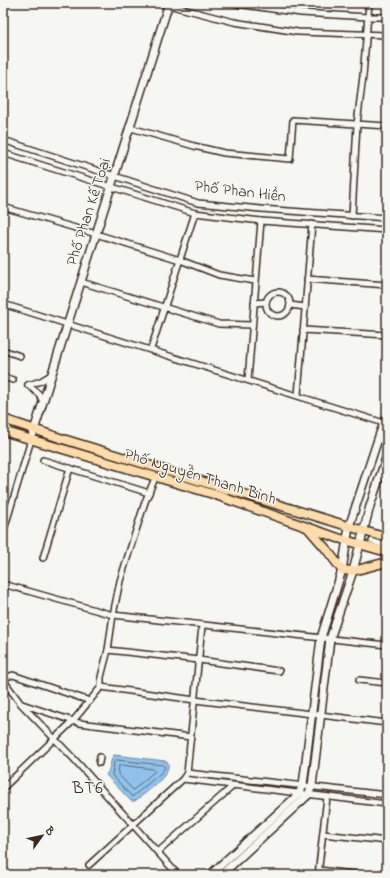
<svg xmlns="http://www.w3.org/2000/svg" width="390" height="878" font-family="'Indie Flower',sans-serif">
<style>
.water{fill:#90c2ec;stroke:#6e859a}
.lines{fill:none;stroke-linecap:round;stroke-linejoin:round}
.shore{stroke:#5d6770;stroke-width:1}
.street-casing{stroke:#3b2a1e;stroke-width:8}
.secondary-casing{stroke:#3b2a1e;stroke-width:10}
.primary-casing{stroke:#3b2a1e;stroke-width:11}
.street{stroke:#f6f6f2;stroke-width:5}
.secondary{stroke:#f6f6f2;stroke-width:7}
.primary{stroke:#fcdcac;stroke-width:8}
.labels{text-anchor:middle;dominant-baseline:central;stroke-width:3;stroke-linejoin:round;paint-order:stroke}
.street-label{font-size:16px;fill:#3b2a1e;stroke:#f6f6f2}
.neighbourhood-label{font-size:17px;letter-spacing:1px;fill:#3b2a1e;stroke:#f6f6f2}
</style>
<rect width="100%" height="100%" fill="#f6f6f2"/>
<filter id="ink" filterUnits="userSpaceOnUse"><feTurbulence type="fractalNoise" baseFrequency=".025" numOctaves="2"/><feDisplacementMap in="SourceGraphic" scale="8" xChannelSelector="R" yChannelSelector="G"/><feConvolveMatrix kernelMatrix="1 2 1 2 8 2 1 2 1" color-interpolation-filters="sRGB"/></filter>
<g filter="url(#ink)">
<!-- water -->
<path class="water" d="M114,755L165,761L168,763C171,776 145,793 135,801H131L106,775C111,769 109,762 114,755Z"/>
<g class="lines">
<!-- shore -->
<g class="shore">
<path d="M117,760L163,765L165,767L162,772L132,797L112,775L114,762Z"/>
<path d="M121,765L153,769L155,771L133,790L118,774L119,766Z"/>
</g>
<defs>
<g id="street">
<path d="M160,3L234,22L298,32L387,35"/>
<path d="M229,3L301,13L368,17H387"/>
<path d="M131,128L194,146L224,153L290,159L293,120L387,126"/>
<path d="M3,140L198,203L261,209L387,218"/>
<path d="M3,153L195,213L261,221L387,230"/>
<path d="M3,207L96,234L180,260L219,275L255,281"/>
<path d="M352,216L357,124L363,76L369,3"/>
<path d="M307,279L387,285"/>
<path d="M81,282L219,324L252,325"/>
<circle cx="278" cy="304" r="12"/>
<path d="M254,303L266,302"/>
<path d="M3,304L384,423"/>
<path d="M290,305L305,307"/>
<path d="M303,330L387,335"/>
<path d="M151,349L195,213"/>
<path d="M3,350L20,356"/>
<path d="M3,377L13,380"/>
<path d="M248,380L261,221"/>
<path d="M28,385L41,381L51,375"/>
<path d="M28,385L39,394L43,402"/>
<path d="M298,395L312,224"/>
<path d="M3,426L8,428"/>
<path d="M43,460L149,493"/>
<path d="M3,533L31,440"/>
<path d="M372,541L387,546"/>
<path d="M43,558L70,468"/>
<path d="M3,584L113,615L387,645"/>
<path d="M108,650L199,660L279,671"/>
<path d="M359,680L387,683"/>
<path d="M3,681L7,677L13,675L90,701"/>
<path d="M4,681L21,704L75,760L178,875"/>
<path d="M101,687L195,700L387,723"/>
<path d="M22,704L79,723L191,737"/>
<path d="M99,763L100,757"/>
<path d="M187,773L387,795"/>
<path d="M183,779L387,804"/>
<path d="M3,788L73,721L101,687V677L108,650L113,615L120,581L145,502L155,478"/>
<path d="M323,834L387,841"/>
<path d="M158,852L233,786"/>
<path d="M89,865L183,779L187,773L202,626"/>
<path d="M319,870L362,875"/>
<path d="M318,875L327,797"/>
</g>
<g id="secondary">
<path d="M31,440L169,3"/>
<path d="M210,875L299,794L303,785L321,638L342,570L349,527L379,436L384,423L387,418"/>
<path d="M221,875L308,795L312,786L330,639L353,571L370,506L387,455"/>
</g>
<g id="primary">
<path d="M3,419L63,439L387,538"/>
<path d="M3,431L213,494L338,538L387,552"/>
<path d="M308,528L327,550L342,570L353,571L387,562"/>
</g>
</defs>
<!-- street casing -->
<use href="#street" class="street-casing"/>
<!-- secondary casing -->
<use href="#secondary" class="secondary-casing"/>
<!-- primary casing -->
<use href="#primary" class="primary-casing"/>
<!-- street -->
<use href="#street" class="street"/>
<!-- secondary -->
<use href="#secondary" class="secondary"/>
<!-- primary -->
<use href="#primary" class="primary"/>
</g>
</g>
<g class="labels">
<!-- street labels -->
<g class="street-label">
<text transform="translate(240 192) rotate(7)">Phố Phan Hiền</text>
<text transform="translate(89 212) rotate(-72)">Phố Phan Kế Toại</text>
<text transform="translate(200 477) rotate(17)">Phố Nguyễn Thanh Bình</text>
</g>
<!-- neighbourhood labels -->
<g class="neighbourhood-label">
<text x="88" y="788">BT6</text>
</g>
</g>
<!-- margin -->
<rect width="390" height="878" fill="none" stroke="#f6f6f2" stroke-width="16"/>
<rect x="8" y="8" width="374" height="862" fill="none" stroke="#3b2a1e" stroke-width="1.5" filter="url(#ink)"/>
<!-- north arrow -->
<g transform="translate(42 836) rotate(57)" stroke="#f6f6f2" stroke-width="3" paint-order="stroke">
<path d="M0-3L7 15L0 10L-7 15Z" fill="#3b2a1e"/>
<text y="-6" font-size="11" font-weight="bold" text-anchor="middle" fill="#3b2a1e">B</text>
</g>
</svg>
